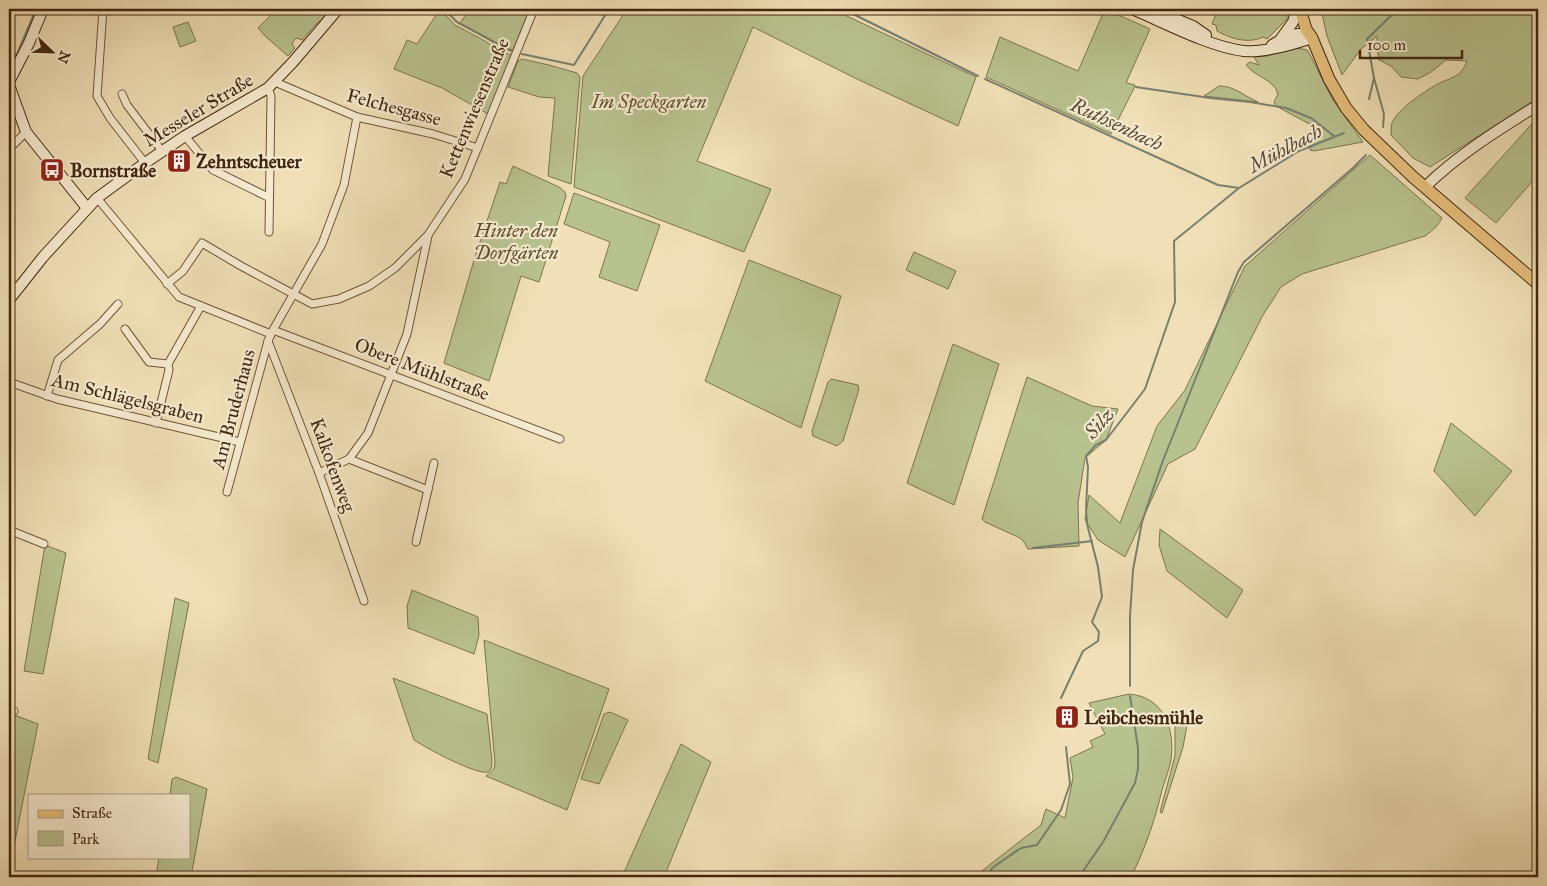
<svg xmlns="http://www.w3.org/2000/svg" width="1547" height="886" font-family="'IM FELL Great Primer',serif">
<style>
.green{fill:#b8c28f;stroke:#7d744f}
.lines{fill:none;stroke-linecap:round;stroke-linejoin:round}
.stream{stroke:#778170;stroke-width:2}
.street-casing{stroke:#6e5439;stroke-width:9}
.secondary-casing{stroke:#42260f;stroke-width:12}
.primary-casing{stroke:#42260f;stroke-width:13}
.street{stroke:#f6ebd0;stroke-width:7}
.secondary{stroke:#f6ebd0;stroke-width:10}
.primary{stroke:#e8c07c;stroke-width:11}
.labels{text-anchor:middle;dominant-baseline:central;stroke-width:4.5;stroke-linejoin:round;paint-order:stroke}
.park-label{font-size:19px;font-style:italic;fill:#604d2f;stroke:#f6ebd0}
.street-label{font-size:19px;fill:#42260f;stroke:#f6ebd0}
.poi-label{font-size:19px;font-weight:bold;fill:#42260f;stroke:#f6ebd0;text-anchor:start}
.water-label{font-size:20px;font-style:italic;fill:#584c37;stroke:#f6ebd0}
</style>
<rect width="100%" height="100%" fill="#f1e0b7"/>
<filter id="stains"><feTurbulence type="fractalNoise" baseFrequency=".004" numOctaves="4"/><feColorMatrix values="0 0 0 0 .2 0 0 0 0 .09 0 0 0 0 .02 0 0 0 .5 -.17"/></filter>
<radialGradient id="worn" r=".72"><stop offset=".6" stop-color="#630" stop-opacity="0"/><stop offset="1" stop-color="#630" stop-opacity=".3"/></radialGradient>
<!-- green -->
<g class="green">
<path d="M277,9H326L331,12L315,25L302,40L297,38L294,40L292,44L295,48L288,56L265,36L258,28Z"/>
<path d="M440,9L455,25L485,41L501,52L512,55L488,114L442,88L394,69L407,40L417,44Z"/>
<path d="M470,9H530L513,50L501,47L460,23Z"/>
<path d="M627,9H832L976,77L958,126L859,80L753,27L697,161L771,189L744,252L574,187L583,76Z"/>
<path d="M1105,9L1150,29L1126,83L1135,85L1134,88L1111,134L986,77L1000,37L1078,71Z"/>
<path d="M1218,9H1260L1262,14L1263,9H1287V19L1267,39L1263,37C1249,44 1231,39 1217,31L1216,25L1212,24Z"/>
<path d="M1321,9H1538V98L1430,167L1413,158L1391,135C1391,131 1391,126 1392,123C1398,109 1421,94 1434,86C1447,78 1461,79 1467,61L1446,60L1431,72L1418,79L1401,77L1391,66L1379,60L1377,48V36L1361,49L1342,75L1327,36Z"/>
<path d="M188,22L196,41L180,47L173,27Z"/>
<path d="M1297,48L1307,50L1309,53L1333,100L1363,142L1314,151L1310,150L1311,140L1317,135L1315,127L1276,106L1274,102L1278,94C1275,80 1254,76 1246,65L1250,62L1259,65L1254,57L1267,56Z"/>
<path d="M522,59L549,65L577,73L580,77L571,184L548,176L555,98L539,97L508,87L518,61Z"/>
<path d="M1219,86C1235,86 1244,96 1258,102L1204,96Z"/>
<path d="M1538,117V175L1496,223L1465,198Z"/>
<path d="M1370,155L1442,218C1438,226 1433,230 1425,236L1302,274L1281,287L1263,315L1195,449L1168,464L1125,557L1098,540L1085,520L1089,495L1120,523L1157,426L1185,390L1245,266Z"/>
<path d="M513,166L559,187L565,192L566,196L539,282L521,276L489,381L444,363L474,260L500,182L506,184Z"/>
<path d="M574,193L660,225L637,291L599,277L610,242L564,224Z"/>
<path d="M914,252L956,271L948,289L906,270Z"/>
<path d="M749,260L841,296L801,428L705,381Z"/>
<path d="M953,344L999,364L954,505L907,483Z"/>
<path d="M1027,377L1092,406L1118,409L1106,440L1085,458L1078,503L1079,546L1028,549L1024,542L1020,538L985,522L982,519Z"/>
<path d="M831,379L858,385L859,389L843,441L837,446L813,436L812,431L828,382Z"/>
<path d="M1451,423L1512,471L1475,516L1434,471Z"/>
<path d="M1160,529L1243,590L1227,618L1167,571L1159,545Z"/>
<path d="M45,545L66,553L43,674L24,671Z"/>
<path d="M412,590L478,617L479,635L474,654L408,628L407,606Z"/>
<path d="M175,598L189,603L158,763L148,759Z"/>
<path d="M484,640L609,689L567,810L486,776L494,769L495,763Z"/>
<path d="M393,678L487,714L492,761L491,769L488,772C476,775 426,748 414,740Z"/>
<path d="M1129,694C1164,697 1175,728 1171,760C1169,770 1165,780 1162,790C1155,820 1145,849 1131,877H979L983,870L1041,825L1046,809L1065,818L1073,777L1070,758L1093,747L1090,741L1105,734L1089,703Z"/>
<path d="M610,712L628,720L599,784L581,779L604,714Z"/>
<path d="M9,713L38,724L11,862L9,861Z"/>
<path d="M1178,721H1182L1187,725L1183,747L1162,813L1160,812L1175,756V724Z"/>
<path d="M681,744L711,762L664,877H622Z"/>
<path d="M176,777L207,789L191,877H158L156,876L159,857H189V795H170L172,779Z"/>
</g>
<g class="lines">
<!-- stream -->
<g class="stream">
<path d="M444,9L457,22L511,51"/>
<path d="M843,9L978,76"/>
<path d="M522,54L574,65L609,9"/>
<path d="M10,64L18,52L36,9"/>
<path d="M1374,78L1384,114L1383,127"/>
<path d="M985,79L1218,185L1239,188"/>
<path d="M1136,87L1210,98L1250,102L1286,108L1311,118L1334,136"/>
<path d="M1369,99L1374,78L1367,39L1398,9"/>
<path d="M1033,548L1092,541"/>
<path d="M1130,686V616L1133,570L1142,522L1162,463L1238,272L1244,262L1353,168L1366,155"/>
<path d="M1061,698L1083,651L1098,641L1099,632L1092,622L1102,597L1098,567L1087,524L1086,509L1088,467L1086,456L1096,445L1106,440L1145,389L1175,302L1174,241L1239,188L1299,151L1344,133"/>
<path d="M988,877L992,868L1021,848L1037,845L1061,810L1070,784L1066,747"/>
<path d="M1079,877L1103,842L1135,783L1138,769V748L1130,696"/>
</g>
<defs>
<g id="street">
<path d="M103,9L97,96L110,118L145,163"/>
<path d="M275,82L357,117L433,134L478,148"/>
<path d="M268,88L271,96L269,232"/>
<path d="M122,94L127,105L162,151"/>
<path d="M185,136L213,170L268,197"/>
<path d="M9,149L26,132"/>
<path d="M97,198L179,297L271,334"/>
<path d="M9,280L16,290"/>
<path d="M167,284L183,271L202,243L241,266L312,304L339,299L369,286L395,268L428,235L465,179L534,9"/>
<path d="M125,329L149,362L168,364"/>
<path d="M273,330L560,439"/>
<path d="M268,341L319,473L364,601"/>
<path d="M9,382L57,399L240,442"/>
<path d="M47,396L58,360L100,324L118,304"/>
<path d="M156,423L169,370L168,364L201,306"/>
<path d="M349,459L428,490"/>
<path d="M319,473L349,459L368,433L407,334L428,236"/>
<path d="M227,492L268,341L273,330L322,244L344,185L357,117"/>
<path d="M9,530L44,544"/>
<path d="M416,542L434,463"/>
<path d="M9,710L14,711"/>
</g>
<g id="secondary">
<path d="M1132,9C1165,23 1210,47 1244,51C1263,53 1294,44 1312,38"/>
<path d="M1152,9L1193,26L1206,35"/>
<path d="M1280,40L1293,22L1297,9"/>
<path d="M1272,45C1286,37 1297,29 1312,38"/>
<path d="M9,82L29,43L43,9"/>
<path d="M9,85L26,132L87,208"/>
<path d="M1425,187C1459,154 1498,130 1538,105"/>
<path d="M9,300L43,257L97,198L145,163L185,136L268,88L293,62L338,9"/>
</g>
<path id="primary" d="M1300,9L1306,29L1312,38L1329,79L1346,108L1364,130L1413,177L1538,284"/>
</defs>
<!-- street casing -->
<use href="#street" class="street-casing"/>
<!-- secondary casing -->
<use href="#secondary" class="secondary-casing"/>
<!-- primary casing -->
<use href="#primary" class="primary-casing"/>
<!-- street -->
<use href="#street" class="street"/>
<!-- secondary -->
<use href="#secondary" class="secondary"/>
<!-- primary -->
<use href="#primary" class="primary"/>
</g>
<!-- icons -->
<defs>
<symbol id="building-square" viewBox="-11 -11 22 22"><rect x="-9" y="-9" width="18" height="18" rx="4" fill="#8f2418" stroke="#f6ebd0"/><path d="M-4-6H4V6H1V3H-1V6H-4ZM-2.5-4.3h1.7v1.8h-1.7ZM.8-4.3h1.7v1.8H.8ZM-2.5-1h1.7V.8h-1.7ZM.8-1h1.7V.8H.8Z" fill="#fff"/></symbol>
<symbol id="bus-square" viewBox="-11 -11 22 22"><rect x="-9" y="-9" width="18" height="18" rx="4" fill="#8f2418" stroke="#f6ebd0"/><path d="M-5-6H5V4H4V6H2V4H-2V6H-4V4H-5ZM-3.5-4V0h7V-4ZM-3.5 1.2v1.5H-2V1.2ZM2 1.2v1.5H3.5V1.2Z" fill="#fff"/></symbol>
</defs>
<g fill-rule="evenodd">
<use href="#building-square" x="165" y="147" width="28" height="28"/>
<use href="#bus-square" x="38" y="156" width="28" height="28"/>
<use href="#building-square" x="1053" y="703" width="28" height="28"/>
</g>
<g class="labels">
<!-- park labels -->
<g class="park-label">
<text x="649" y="101">Im Speckgarten</text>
<text x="516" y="230">Hinter den<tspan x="516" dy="22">Dorfgärten</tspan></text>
</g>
<!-- street labels -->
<g class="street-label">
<text transform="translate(394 107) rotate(15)">Felchesgasse</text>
<text transform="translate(474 108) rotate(-67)">Kettenwiesenstraße</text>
<text transform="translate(198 110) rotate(-31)">Messeler Straße</text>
<text transform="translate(422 369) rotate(21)">Obere Mühlstraße</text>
<text transform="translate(128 398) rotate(14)">Am Schlägelsgraben</text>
<text transform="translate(233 409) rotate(-75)">Am Bruderhaus</text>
<text transform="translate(333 465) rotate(70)">Kalkofenweg</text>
</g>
<!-- poi labels -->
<g class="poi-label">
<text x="196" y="161">Zehntscheuer</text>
<text x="70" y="170">Bornstraße</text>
<text x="1084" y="717">Leibchesmühle</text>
</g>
<!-- water labels -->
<g class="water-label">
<text transform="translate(1117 124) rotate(25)">Ruthsenbach</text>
<text transform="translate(1285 148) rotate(-28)">Mühlbach</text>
<text transform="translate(1099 423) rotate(-48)">Silz</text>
</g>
</g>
<!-- margin -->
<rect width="1547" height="886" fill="none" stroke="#f1e0b7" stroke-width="30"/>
<rect x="10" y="10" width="1527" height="866" fill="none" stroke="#42260f" stroke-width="2.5"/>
<rect x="15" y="15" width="1517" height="856" fill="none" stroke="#42260f"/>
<!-- legend -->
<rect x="28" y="794" width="162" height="65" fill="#f6ebd0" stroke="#ae9c83"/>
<rect x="38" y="810" width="25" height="8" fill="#e8c07c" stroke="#ae9c83"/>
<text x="72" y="818" font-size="15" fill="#42260f">Straße</text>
<rect x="38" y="831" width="25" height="15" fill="#b8c28f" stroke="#ae9c83"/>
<text x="72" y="844" font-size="15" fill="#42260f">Park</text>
<!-- north arrow -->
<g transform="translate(52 52) rotate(113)" stroke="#f6ebd0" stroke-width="4" paint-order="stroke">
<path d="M0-4L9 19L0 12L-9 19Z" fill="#42260f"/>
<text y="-8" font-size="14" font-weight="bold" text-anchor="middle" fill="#42260f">N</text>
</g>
<!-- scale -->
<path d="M1360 50v8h102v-8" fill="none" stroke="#42260f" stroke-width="2.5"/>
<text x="1367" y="50" font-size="15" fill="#42260f" stroke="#f6ebd0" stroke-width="4" paint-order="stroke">100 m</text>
<rect width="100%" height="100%" filter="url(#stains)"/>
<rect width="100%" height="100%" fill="url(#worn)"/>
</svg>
